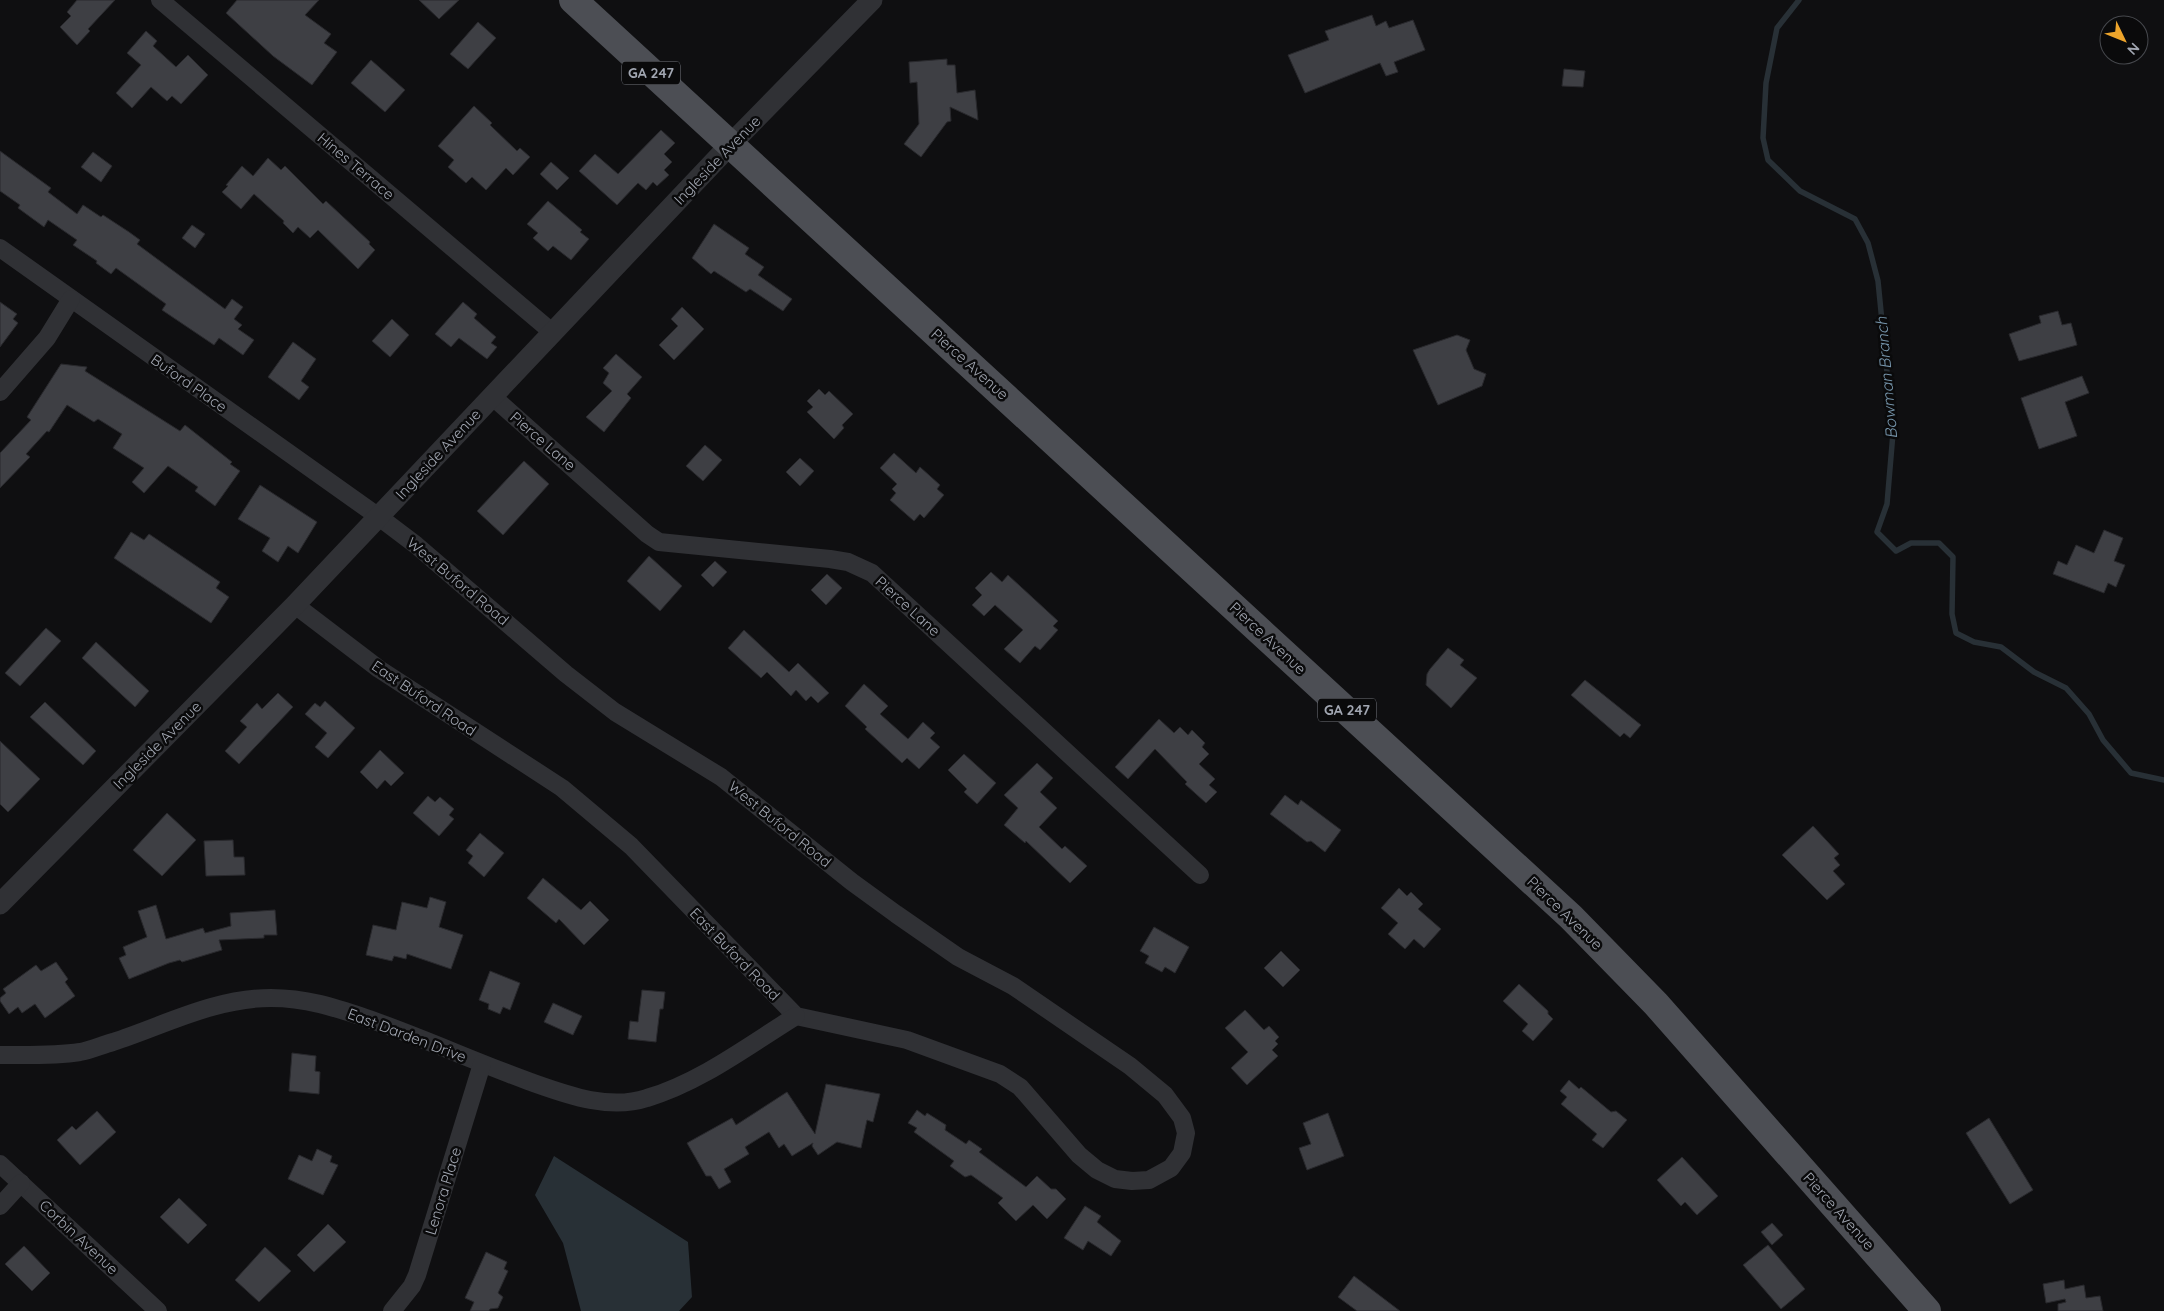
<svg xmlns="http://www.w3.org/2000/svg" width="2164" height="1311" font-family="Quicksand,sans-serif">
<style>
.water{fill:#283036}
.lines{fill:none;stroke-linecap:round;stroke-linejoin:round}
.stream{stroke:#283036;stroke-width:5.5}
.building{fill:#3e3f44;stroke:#29292d}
.minor{stroke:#303135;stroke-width:18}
.tertiary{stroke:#303135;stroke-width:21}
.primary{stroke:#4c4e54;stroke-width:28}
.labels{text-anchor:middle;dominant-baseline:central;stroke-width:5;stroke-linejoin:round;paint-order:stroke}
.shield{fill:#0a0a0b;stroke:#74777f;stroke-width:1}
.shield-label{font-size:14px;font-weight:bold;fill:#a1a6b1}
.street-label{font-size:15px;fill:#a1a6b1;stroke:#0a0a0b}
.water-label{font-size:16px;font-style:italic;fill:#7796ad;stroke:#0a0a0b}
</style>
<rect width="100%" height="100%" fill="#0f0f11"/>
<!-- water -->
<path class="water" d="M554,1156L688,1242L692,1297L679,1311H581L563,1243L535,1195Z"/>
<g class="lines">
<!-- stream -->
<path class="stream" d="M1799,0L1777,28L1766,83L1763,138L1768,160L1800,191L1855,219L1868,243L1878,281L1893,433L1887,504L1877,532L1896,551L1911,543H1939L1953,557L1952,614L1956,633L1974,642L2001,647L2034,672L2066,688L2089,714L2103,740L2131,773L2164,780"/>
</g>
<!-- building -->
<g class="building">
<path d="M77,0H115L88,29L90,31L77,45L60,27L71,16L67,12Z"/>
<path d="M237,0H319L305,15L331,34L324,43L337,52L312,85L273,56L226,13Z"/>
<path d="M419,0H459L439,19Z"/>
<path d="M1372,15L1376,26L1386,21L1389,28L1413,20L1425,50L1394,62L1398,72L1386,76L1380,63L1305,93L1288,55L1329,40L1325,31Z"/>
<path d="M478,22L496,38L468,69L450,54Z"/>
<path d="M146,31L157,41L153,46L176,67L188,55L208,75L181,104L172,96L167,101L151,87L132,108L116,93L141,65L127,53Z"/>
<path d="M947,59V65H955L957,93L975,90L978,120L950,107L951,121L947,122L921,157L904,144L919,124L917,82L910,83L909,62Z"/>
<path d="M371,60L405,90L385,112L351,83Z"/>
<path d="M1564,69L1585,71L1583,87L1562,86Z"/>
<path d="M474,106L492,123L490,125L517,151L520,148L530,157L513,175L506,168L486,190L472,177L466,183L448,167L454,160L438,146Z"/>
<path d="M661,130L675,143L664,154L672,162L664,170L669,175L657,186L653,182L646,190L638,183L617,205L579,171L595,154L618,174Z"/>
<path d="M0,151L51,188L48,192L77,214L83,205L101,217L103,215L129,232L140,240L137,244L225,309L232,299L243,307L234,319L242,325L238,329L254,340L243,355L219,338L214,345L162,310L166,304L116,268L111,274L96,263L97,261L73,245L77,240L48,220L44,227L18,208L20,205L0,191Z"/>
<path d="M93,152L112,166L101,182L81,167Z"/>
<path d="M268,158L281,170L285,166L323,204L326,201L370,242L369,244L375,250L358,269L318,230L310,238L298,227L293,233L283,223L284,221L254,194L241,209L222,192L228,186L226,185L242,166L253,176Z"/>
<path d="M551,162L569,178L557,190L540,174Z"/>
<path d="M548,201L582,230L580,232L589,239L571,260L553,246L548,251L533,238L538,233L527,224Z"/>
<path d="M714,224L749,248L745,254L764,267L758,275L792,299L783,311L750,289L746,292L714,271L711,274L692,258Z"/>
<path d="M192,225L205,234L195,248L182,238Z"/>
<path d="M0,302L17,314L13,319L18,323L0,347Z"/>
<path d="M463,302L477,314L474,318L496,337L491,343L497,347L487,359L459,338L451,347L435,334Z"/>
<path d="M682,307L704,329L674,360L659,345L678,326L671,319Z"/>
<path d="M2058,311L2062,325L2071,323L2077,345L2019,361L2009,334L2041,323L2039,316Z"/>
<path d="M392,319L409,335L390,357L372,341Z"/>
<path d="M1457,335L1470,340L1466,350L1474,369L1486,374L1482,386L1438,405L1413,350Z"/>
<path d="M293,342L316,359L301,381L309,387L299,400L268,377Z"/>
<path d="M616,354L642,377L627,394L631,398L604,432L586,417L612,391L603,383L609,373L603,368Z"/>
<path d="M61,364L87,367L85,371L180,431L185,425L232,462L230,464L240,471L215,506L195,491L198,487L168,466L144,493L132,482L144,468L113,448L122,434L98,419L94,422L67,405L49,432L47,431L26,454L30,457L0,488V453L31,420L27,417Z"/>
<path d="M2082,376L2089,393L2065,402L2077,436L2039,449L2021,398Z"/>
<path d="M819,389L825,395L829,391L853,414L842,425L844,428L834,439L807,412L813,407L807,401Z"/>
<path d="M705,445L722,460L703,481L686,466Z"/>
<path d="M894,453L916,473L920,467L940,485L937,489L944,495L924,518L920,514L914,521L890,500L896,493L892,489L897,484L880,468Z"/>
<path d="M800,458L814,471L800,486L786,472Z"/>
<path d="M524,461L549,484L503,535L477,511Z"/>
<path d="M260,485L317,522L298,553L288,546L278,562L262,551L270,538L238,519Z"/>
<path d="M2104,530L2123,538L2114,561L2125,565L2116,587L2108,583L2104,593L2053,574L2058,561L2067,565L2076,545L2094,553Z"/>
<path d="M131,532L144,540L149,534L220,582L216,588L229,597L211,623L114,558Z"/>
<path d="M649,556L682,586L660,611L627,581Z"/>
<path d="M715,561L727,572L713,587L701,575Z"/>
<path d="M991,572L1002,582L1008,575L1058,621L1053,626L1058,630L1040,650L1035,646L1020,663L1004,649L1023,630L995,605L984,616L972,605L982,595L975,588Z"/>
<path d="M827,574L842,588L826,605L811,590Z"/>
<path d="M46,628L61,641L20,686L5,673Z"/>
<path d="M744,630L789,672L798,663L829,693L818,703L811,696L806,701L796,690L791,696L767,672L761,678L728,648Z"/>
<path d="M96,642L149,691L135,707L82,658Z"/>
<path d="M1448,648L1464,660L1460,665L1477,678L1451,708L1426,685L1427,674L1430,669Z"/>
<path d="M1585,680L1641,725L1630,738L1624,733L1620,737L1571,695Z"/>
<path d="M864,684L888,706L880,714L908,739L923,722L935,733L930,738L940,747L919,769L907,758L902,763L865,729L867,727L845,706Z"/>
<path d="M278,693L293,707L239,764L225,751L247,727L240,721L257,703L262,709Z"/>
<path d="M325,701L355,728L328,758L315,747L327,733L305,714L315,703L320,707Z"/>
<path d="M45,702L96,751L83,765L30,717Z"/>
<path d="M1159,719L1174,733L1180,727L1188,735L1192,730L1205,743L1202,747L1209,754L1199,764L1215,779L1209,785L1217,792L1206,803L1185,784L1187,782L1155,749L1128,779L1115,767Z"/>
<path d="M0,741L40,779L8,812L0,804Z"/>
<path d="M380,750L404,773L391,786L385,780L377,789L360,772Z"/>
<path d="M964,754L996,783L977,804L964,792L967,789L948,770Z"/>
<path d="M1037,763L1053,778L1040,792L1057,808L1039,827L1062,849L1065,846L1087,866L1070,883L1026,841L1025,843L1004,825L1018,808L1004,795Z"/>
<path d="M1285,795L1298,805L1301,800L1341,830L1325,852L1311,841L1307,842L1270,814Z"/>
<path d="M428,796L435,802L440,797L454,809L449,815L454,819L439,836L413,813Z"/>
<path d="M167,813L196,840L162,876L133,850Z"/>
<path d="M1813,826L1839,854L1834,858L1840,865L1833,871L1845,884L1827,900L1782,855Z"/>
<path d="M480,833L504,853L484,877L468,863L473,856L466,850Z"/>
<path d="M233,840L234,857H244L245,875L206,876L204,841Z"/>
<path d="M543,878L581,910L590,901L609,920L584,945L559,919L556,923L527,898Z"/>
<path d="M1399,888L1407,896L1411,892L1423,904L1418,909L1441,929L1424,948L1414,939L1405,949L1388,934L1398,923L1381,908Z"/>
<path d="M430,897L446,902L439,927L463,935L451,969L407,954L406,959L394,956L392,961L366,955L373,925L396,930L402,902L427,908Z"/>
<path d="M156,905L166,939L203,928L205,933L231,926L230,913L275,910L277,935H264V938L219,940L222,950L182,962L180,960L169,963L129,979L119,958L126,955L123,947L147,937L138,911Z"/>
<path d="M1154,927L1189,947L1175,973L1165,967L1162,972L1145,963L1149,956L1140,951Z"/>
<path d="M1281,951L1300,970L1283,987L1264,968Z"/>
<path d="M56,962L68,979L65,982L75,996L45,1018L35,1004L22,1013L18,1007L9,1014L0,1001V998L6,993L3,989L36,965L41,971Z"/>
<path d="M490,971L520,983L510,1010L503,1007L500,1014L488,1009L489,1004L479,1000Z"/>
<path d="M1519,984L1548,1011V1014L1553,1019L1533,1041L1522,1031L1528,1024L1503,1001Z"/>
<path d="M642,990L665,992L663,1009H660L656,1042L628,1039L630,1021L638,1022Z"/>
<path d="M553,1003L582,1016L573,1035L544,1022Z"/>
<path d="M1245,1010L1264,1030L1269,1026L1279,1037L1275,1041L1278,1044L1272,1050L1278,1056L1247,1085L1231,1068L1248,1052L1225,1028Z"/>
<path d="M292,1053L316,1056L315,1071L320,1072L319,1094L289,1091Z"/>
<path d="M1569,1080L1579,1089L1581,1087L1611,1112L1616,1111L1627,1120L1603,1148L1592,1140L1597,1134L1561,1104L1567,1097L1560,1091Z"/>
<path d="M826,1084L880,1094L873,1122L867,1120L861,1148L837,1142L818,1155L812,1146L813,1143L792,1156L784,1144L779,1148L769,1132L745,1147L749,1154L724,1169L731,1182L719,1189L711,1176H706L687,1143L732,1118L736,1125L787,1092L815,1134Z"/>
<path d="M917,1110L925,1116L927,1113L946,1125L945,1130L966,1144L969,1140L982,1149L979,1152L1026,1187L1037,1176L1051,1189H1056L1066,1199L1047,1219L1033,1205L1016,1221L998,1203L1003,1198L971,1175L965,1177L950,1166L954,1161L914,1132L917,1128L908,1123Z"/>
<path d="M97,1111L116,1132L80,1165L57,1140L72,1126L76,1130Z"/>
<path d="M1328,1113L1344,1156L1307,1170L1299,1148L1311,1144L1303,1123Z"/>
<path d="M1989,1118L2033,1190L2010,1204L1966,1133Z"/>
<path d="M317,1149L332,1156L330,1162L338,1165L323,1195L288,1179L299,1155L312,1161Z"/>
<path d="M1682,1157L1718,1196L1697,1215L1685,1202L1681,1206L1657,1180Z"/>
<path d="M179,1198L207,1225L188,1244L160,1217Z"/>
<path d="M1085,1206L1101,1216L1097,1222L1121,1241L1111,1256L1088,1241L1083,1250L1064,1238Z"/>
<path d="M1772,1223L1783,1235L1772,1245L1761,1232Z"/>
<path d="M328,1224L346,1242L314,1272L297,1255Z"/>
<path d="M1768,1245L1805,1289L1781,1309L1743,1265Z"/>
<path d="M24,1246L50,1273L32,1291L5,1264Z"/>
<path d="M265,1247L291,1271L259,1302L235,1280Z"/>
<path d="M486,1252L507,1262L504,1269L508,1271L498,1293L503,1297L498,1308L490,1309L489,1311H470L474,1302L465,1298Z"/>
<path d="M1354,1276L1400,1311H1357L1338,1297Z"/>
<path d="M2064,1280L2065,1289L2084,1285L2086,1298L2100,1296L2103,1311H2058V1304L2066,1302L2065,1299L2046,1303L2043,1284Z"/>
</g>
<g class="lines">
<!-- minor -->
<g class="minor">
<path d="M160,0L552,332"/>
<path d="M0,248L379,517L416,545L566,674L615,712L721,777L852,882L896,914L958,957L1013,986L1130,1066L1165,1095L1182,1118L1186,1133L1182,1153L1171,1168L1149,1180L1132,1181L1115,1179L1097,1170L1079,1155L1020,1087L1000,1074L907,1040L796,1016L631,846L562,788L379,669L295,605"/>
<path d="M0,392L47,338L71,299"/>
<path d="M493,397L647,534L659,542L830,559L848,562L872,573L1200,875"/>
<path d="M0,1055C26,1055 54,1056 80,1052C91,1050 102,1045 113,1042C165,1025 215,998 271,998C306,998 333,1007 366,1018C421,1037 473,1061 528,1081C565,1094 608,1111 647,1098C701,1082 749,1045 796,1016"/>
<path d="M0,1164L158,1311"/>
<path d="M0,1206L21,1183"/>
<path d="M392,1311L412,1286L417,1275L482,1064"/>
</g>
<!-- tertiary -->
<path class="tertiary" d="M0,904L295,605L730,145L872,0"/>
<!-- primary -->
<path class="primary" d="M573,0L1571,917L1656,1004L1927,1311"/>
</g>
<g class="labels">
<!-- shield labels -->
<g class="shield">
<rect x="622" y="61.5" width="58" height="23" rx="4"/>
<rect x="1318" y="698.5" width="58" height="23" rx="4"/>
</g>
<g class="shield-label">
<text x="651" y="73">GA 247</text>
<text x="1347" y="710">GA 247</text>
</g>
<!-- street labels -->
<g class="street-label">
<text transform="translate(717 160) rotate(-46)">Ingleside Avenue</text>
<text transform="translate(356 166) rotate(40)">Hines Terrace</text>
<text transform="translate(970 364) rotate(42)">Pierce Avenue</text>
<text transform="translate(189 383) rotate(35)">Buford Place</text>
<text transform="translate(543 441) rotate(41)">Pierce Lane</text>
<text transform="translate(438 454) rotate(-47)">Ingleside Avenue</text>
<text transform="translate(458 581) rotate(40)">West Buford Road</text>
<text transform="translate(908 606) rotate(42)">Pierce Lane</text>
<text transform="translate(1268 638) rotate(43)">Pierce Avenue</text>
<text transform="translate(424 698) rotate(34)">East Buford Road</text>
<text transform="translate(157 745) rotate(-45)">Ingleside Avenue</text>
<text transform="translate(780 824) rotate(39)">West Buford Road</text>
<text transform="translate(1565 913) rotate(44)">Pierce Avenue</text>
<text transform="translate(735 954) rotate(46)">East Buford Road</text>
<text transform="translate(407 1035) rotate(21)">East Darden Drive</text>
<text transform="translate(443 1191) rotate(-73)">Lenora Place</text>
<text transform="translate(1839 1211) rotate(48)">Pierce Avenue</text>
<text transform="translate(79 1237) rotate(43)">Corbin Avenue</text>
</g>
<!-- water labels -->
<g class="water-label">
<text transform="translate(1886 378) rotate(-95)">Bowman Branch</text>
</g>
</g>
<!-- north arrow -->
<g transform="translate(2124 40) rotate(133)"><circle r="24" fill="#0a0a0b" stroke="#46484d"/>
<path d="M0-4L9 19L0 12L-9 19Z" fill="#eda42b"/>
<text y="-8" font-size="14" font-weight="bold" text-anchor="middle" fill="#a1a6b1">N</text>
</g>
</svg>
